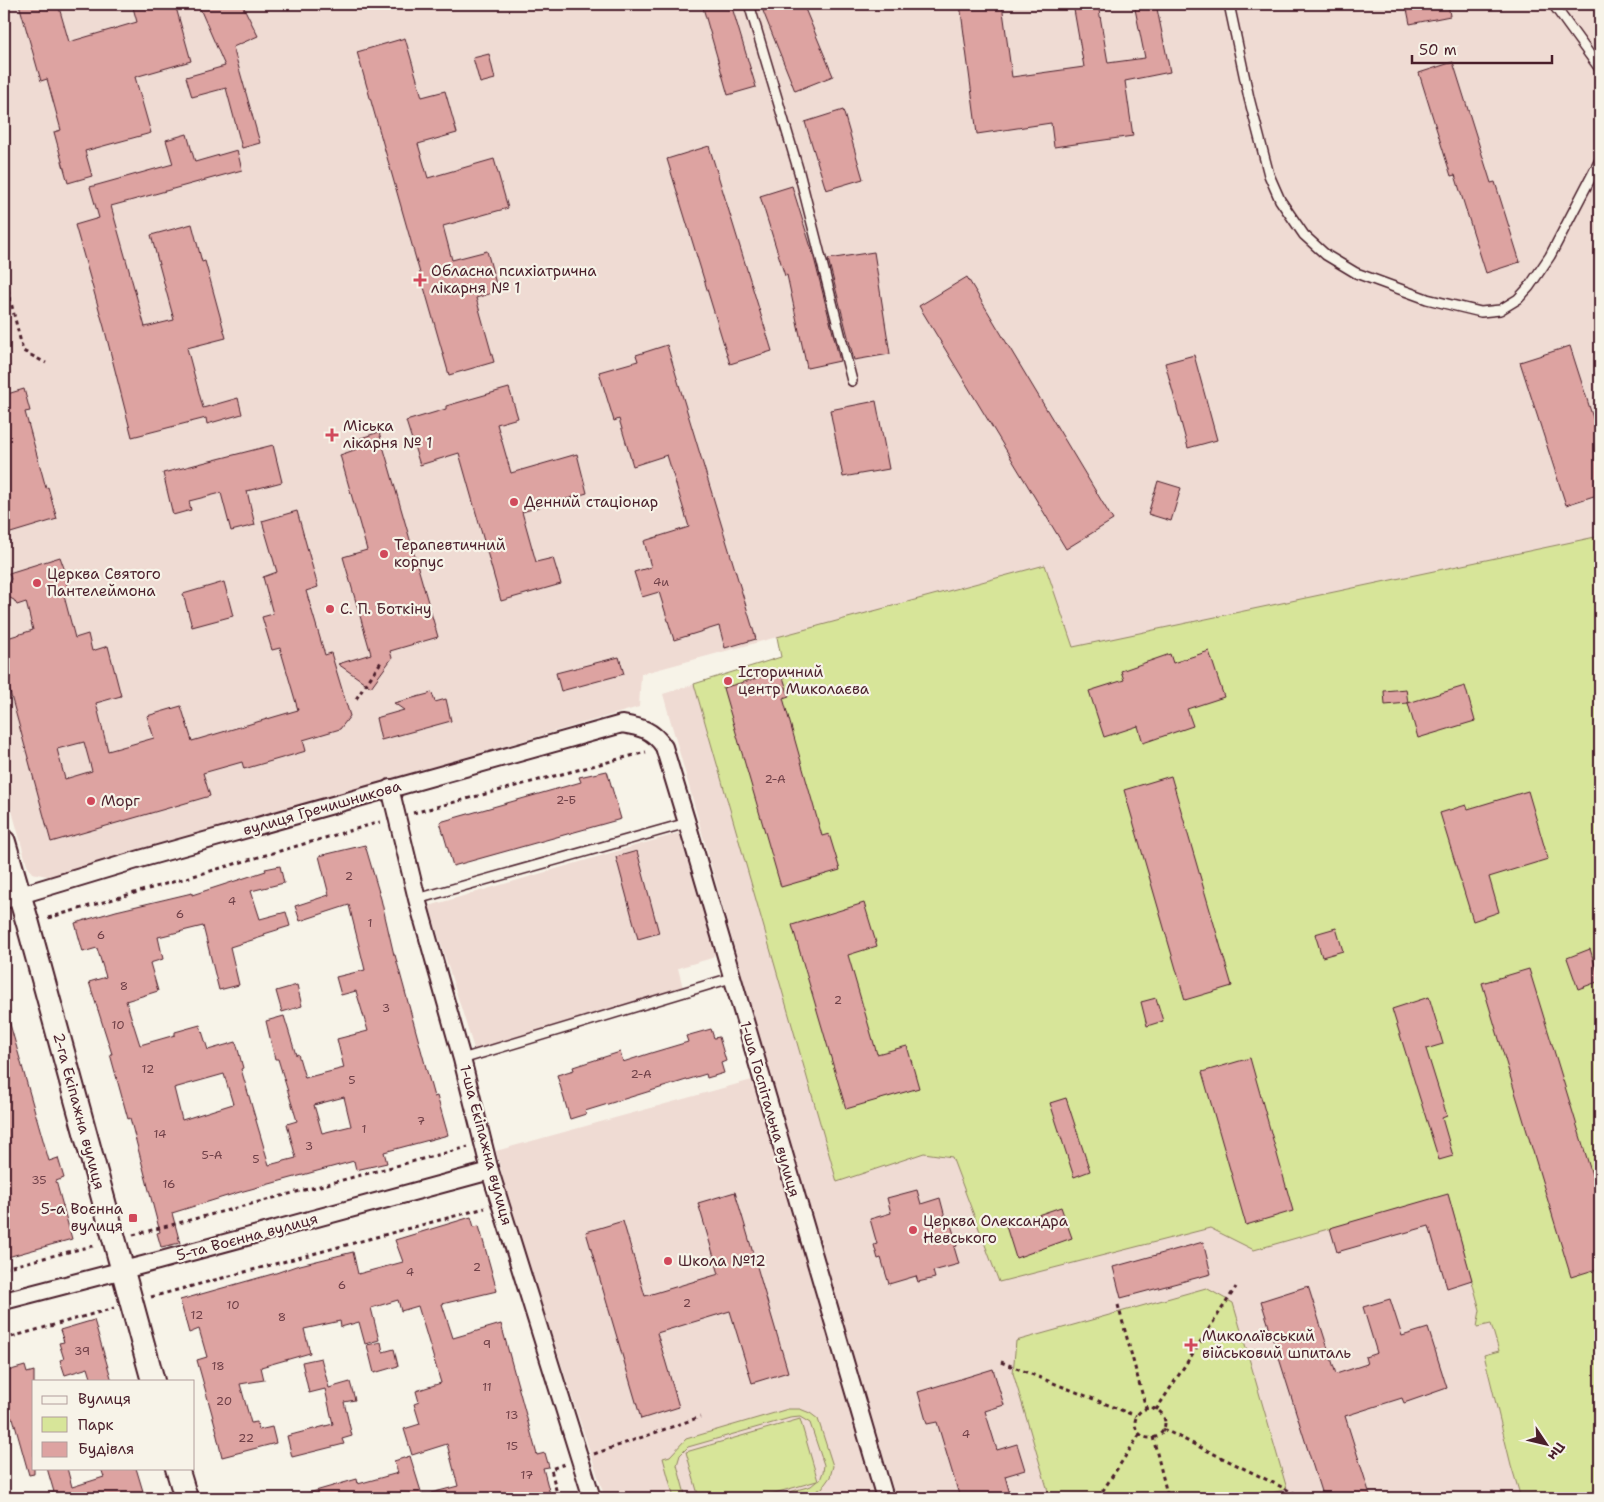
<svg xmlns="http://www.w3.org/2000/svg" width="1604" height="1502" font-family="'Shantell Sans',sans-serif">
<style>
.built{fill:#efdbd3}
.green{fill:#d7e599;stroke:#908262}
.building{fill:#dda3a1;stroke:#4a1f2b;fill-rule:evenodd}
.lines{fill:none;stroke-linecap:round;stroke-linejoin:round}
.lane-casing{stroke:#4a1f2b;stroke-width:12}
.street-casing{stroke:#4a1f2b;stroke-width:20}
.secondary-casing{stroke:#4a1f2b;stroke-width:26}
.path{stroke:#4a1f2b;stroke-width:3;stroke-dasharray:4 4;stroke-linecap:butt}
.lane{stroke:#f7f3e8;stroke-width:9}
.street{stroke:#f7f3e8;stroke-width:16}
.secondary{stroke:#f7f3e8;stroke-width:22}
.poi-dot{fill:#d1495b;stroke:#f7f3e8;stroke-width:2}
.labels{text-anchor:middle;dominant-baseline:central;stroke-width:4.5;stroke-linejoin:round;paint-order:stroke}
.number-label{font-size:12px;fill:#6f4048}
.poi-label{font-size:15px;fill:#4a1f2b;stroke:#f7f3e8;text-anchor:start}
.street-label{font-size:15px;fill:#4a1f2b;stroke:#f7f3e8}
</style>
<rect width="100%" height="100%" fill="#f7f3e8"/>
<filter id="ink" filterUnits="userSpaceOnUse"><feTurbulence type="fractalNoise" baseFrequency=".02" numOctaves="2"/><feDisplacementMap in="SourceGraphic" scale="10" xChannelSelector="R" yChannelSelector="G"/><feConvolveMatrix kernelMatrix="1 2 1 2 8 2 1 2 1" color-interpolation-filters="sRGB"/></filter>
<g filter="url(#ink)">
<!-- built -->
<g class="built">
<path d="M4,4H1600V1498H896L803,1192L663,694L781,657L777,637L641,674L639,707L52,877L32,873L27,865L4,782Z"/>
<path d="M679,833L715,953L712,958L678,968L683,988L475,1052L429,906Z"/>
<path d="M752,1080L875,1498H605L511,1210L496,1151Z"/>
</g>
<!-- green -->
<g class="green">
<path d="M1600,536V1498H1521L1511,1465L1484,1355L1499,1351L1491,1324L1477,1327L1480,1310L1448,1195L1254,1250L1210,1228L999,1282L952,1157L924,1153L837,1182L694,684L781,657L777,637L1045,565L1073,647Z"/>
<path d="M1206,1288L1233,1303L1287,1489L1253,1498H1050L1013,1373L1016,1341Z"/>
<path d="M788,1409H800L810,1413L818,1419L833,1466L830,1477L822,1488L811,1494L796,1498H768L811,1486L817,1481L757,1498H699L686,1452L800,1419L818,1481L820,1480L823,1472L824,1465L810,1423L800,1417L790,1418L688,1447L680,1455L677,1465L686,1498H674L663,1458L670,1456L686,1439Z"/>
</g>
<!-- building -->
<g class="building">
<path d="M19,4H58L69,42L137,22L132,4H175L191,61L135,77L151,133L85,151L92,176L68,183L54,132L61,130L47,79L41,81Z"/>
<path d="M198,4H242L258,36L233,47L260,143L242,148L226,88L192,97L186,77L225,66Z"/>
<path d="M702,4H731L756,87L728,95Z"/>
<path d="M779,4H803L833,76L795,91L763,11Z"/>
<path d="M960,4H1002L1012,77L1084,67L1073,4H1098L1108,63L1145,58L1134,4H1156L1170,72L1125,81L1133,136L1054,147L1051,123L977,134Z"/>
<path d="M1406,4H1448L1450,16L1410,24Z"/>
<path d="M405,38L422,97L445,91L457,133L418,144L428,178L494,159L508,208L443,226L452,260L487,251L498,291L476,298L494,362L449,375L357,52Z"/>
<path d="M489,54L495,79L480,83L473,58Z"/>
<path d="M1453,62L1491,183L1495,182L1520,262L1486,273L1455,175L1451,176L1419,73Z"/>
<path d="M843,110L863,179L826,190L805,122Z"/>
<path d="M187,134L195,162L237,150L242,170L111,206L145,327L174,320L151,235L192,224L202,262L205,261L226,338L187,348L203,408L238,398L242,414L207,424L206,418L132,437L104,327L75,225L99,218L90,187L173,164L166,140Z"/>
<path d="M709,146L772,351L730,364L667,159Z"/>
<path d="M792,186L813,254L840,361L807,368L787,275L785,276L760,196Z"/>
<path d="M874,252L890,354L854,360L828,259Z"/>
<path d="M967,277L1113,520L1066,549L919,306Z"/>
<path d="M667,345L756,639L725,648L719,626L674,640L659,592L642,597L634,572L651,567L644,541L689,527L667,455L633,466L619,419L614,421L599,372L638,361L636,355Z"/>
<path d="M1570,346L1600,440V494L1566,505L1520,362Z"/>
<path d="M1194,355L1217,440L1188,448L1165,363Z"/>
<path d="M509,388L518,418L497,424L511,473L577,454L587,493L522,512L536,562L553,558L561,584L501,601L459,453L420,465L406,421L446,409V406Z"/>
<path d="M24,389L30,411L25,412L46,488L48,487L57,519L4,535V395Z"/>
<path d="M876,401L889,469L843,477L830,410Z"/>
<path d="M379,432L438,637L390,651L392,658L371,687L338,664L371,654L343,557L367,550L340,455L360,448L358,439Z"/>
<path d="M273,445L282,482L247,491L255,525L231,531L221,493L189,501L191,510L173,515L163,473Z"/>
<path d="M1158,481L1181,488L1171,521L1148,514Z"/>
<path d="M297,511L318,587L306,591L325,655L331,653L350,716L340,729L303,740L306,751L244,769L242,762L203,773L210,796L51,842L4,670V639L33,630L26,602L17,605L14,600L8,597L6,587L11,579L9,573L60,557L68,579L66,580L68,590L63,592L75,638L88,634L92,651L108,646L121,696L96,703L108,751L154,738L147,716L181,706L192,741L298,710L280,648L272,650L262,617L273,614L263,577L277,572L262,521ZM84,742L92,771L65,779L57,749Z"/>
<path d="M224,582L233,616L192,627L183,594Z"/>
<path d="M1209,651L1224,697L1187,709L1193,726L1143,743L1138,726L1104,737L1089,691L1124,680L1121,671L1170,654L1173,663Z"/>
<path d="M619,657L624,674L561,691L556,673Z"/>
<path d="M781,671L789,696L783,698L822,836L829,834L840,870L781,887L723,688Z"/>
<path d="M1465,686L1475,721L1418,738L1408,703Z"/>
<path d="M1406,689L1408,703L1385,705L1384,691Z"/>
<path d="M432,693L435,702L446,699L451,721L381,740L376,718L404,710L394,703Z"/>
<path d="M607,771L621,819L453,866L440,822L581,782L579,777Z"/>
<path d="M1171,776L1232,986L1185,1000L1124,790Z"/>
<path d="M1528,791L1548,859L1489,877L1499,912L1473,921L1440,813L1466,805L1468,809Z"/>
<path d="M365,845L381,899L394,955H395L434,1097L437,1096L448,1135L384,1152L387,1163L356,1170L354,1161L240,1192L172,1213L180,1243L161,1247L157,1233L160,1232L130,1118L128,1119L110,1054H112L89,982L106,977L97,948L83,952L75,923L116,911L192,893V895L266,871L265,869L280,866L284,883L251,891L260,919L286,912L290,926L264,934L265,936L230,947L239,985L219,990L203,926L158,937L163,959L150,963L158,991L126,1001L140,1045L175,1035V1032L200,1025L208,1050L236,1042L243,1068L241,1069L269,1165L296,1158L287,1124L297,1121L278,1059H275L266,1021L284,1016L296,1055L298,1054L305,1078L344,1068L337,1039L368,1031L356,991L341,995L336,977L365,970L349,905L300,921L295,906L329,895L319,856ZM224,1074L233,1104L182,1120L174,1088ZM344,1097L351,1126L322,1133L314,1105Z"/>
<path d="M637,851L659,933L638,939L616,857Z"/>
<path d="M864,903L877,946L848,955L877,1054L907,1046L919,1088L846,1109L792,925Z"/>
<path d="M1336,928L1343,951L1322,957L1315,934Z"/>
<path d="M1590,949L1600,981L1578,989L1567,958Z"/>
<path d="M1529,969L1600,1201V1268L1571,1277L1482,983Z"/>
<path d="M297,985L302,1006L282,1012L276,991Z"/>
<path d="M1429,997L1443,1044L1426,1049L1447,1116L1442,1118L1453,1156L1439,1160L1392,1009Z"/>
<path d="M1156,998L1163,1021L1147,1026L1141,1002Z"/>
<path d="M4,1017H8L49,1161L58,1158L64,1178L56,1181L72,1239L4,1258Z"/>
<path d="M711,1029L714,1038L719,1037L726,1061L721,1063L724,1073L707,1078L706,1074L657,1089L585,1111L586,1114L570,1119L557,1075L574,1070L573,1067L620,1052L623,1062L651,1053L688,1042L686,1036Z"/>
<path d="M1250,1058L1293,1211L1246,1225L1202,1072Z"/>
<path d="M1066,1098L1090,1171L1074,1177L1050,1103Z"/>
<path d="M917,1190L921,1204L940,1198L945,1217L948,1216L955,1237L957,1246L954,1247L959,1264L933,1271L935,1278L918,1282L916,1276L889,1284L881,1258L878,1259L874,1245L877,1244L870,1219L891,1213L887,1198Z"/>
<path d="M735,1192L788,1372L752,1383L730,1311L657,1333L679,1407L641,1419L586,1232L623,1221L645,1296L719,1274L698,1203Z"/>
<path d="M1448,1194L1472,1280L1447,1288L1429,1226L1337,1252L1330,1228Z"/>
<path d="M1061,1207L1072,1238L1016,1258L1006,1226Z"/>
<path d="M471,1217L474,1227L479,1226L497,1291L442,1304L453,1338L501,1324L537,1455L545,1453L549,1467L543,1468L551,1498H432L431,1493L458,1486L447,1444L412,1455L404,1429L420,1424L414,1404L419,1402L416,1391L441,1383L418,1306L401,1311L398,1300L371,1308L379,1340L365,1344L359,1322L341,1327L340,1321L304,1329L310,1353L261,1367L264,1380L240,1384L251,1423L257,1422L259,1430L272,1427L276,1443L222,1457L216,1432H217L197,1360L207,1357L199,1329L189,1333L180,1300L276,1273L296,1266L353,1252L358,1274L403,1262L395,1240Z"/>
<path d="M1203,1242L1211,1274L1121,1298L1113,1267Z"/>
<path d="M1308,1286L1336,1374L1367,1364L1365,1357L1377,1353L1363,1307L1390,1299L1402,1336L1428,1328L1447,1388L1404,1403L1402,1398L1345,1416L1371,1498H1323L1261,1301Z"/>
<path d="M94,1320L112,1381H92L88,1368L65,1375L60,1360L64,1359L59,1343L64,1342L60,1330Z"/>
<path d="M381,1342L383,1352L394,1349L398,1366L374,1373L367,1345Z"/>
<path d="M321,1358L329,1388L350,1382L355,1400L344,1402L352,1436L342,1439L344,1444L292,1457L287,1436L333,1424L325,1389L309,1393L302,1362Z"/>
<path d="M25,1366L27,1373L34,1371V1474L29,1475L13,1418L4,1420V1372Z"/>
<path d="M993,1369L1004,1405L985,1411L997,1450L1017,1444L1025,1470L1005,1476L1011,1498H960L937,1422L927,1424L918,1392Z"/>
<path d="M410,1456L423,1498H306L305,1494L357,1479L358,1484L398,1473L394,1461Z"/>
<path d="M47,1468H67L72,1487L104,1477L101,1468H136L145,1498H48L47,1494L54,1492Z"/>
</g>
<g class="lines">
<defs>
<g id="lane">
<path d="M749,4L799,172L852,381"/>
<path d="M1229,4L1249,98L1269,175L1280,200L1304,235L1326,255L1356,273L1427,299L1481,312L1500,310L1518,299L1529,287L1550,256L1600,160"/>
<path d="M1553,4L1600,69"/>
<path d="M417,899L687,823"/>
<path d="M462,1059L731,978"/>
</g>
<g id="street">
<path d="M390,788L417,899L462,1059L490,1171L592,1498"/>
<path d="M4,900L140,859L622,724C641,727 653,730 664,747L687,823L885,1498"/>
<path d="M4,1301L158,1261L490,1171"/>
</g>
<g id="secondary">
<path d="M4,842L28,924L153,1381"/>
<path d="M177,1468L186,1498"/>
</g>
</defs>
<!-- lane casing -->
<use href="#lane" class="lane-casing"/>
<!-- street casing -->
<use href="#street" class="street-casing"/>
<!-- secondary casing -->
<use href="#secondary" class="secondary-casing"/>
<!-- path -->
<g class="path">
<path d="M4,274L23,351L46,363"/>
<path d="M356,699L381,662"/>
<path d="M413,813L646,752"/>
<path d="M48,918L380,822"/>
<path d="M133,1235L468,1147"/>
<path d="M4,1268L96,1245"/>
<path d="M151,1297L485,1208"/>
<path d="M1118,1305L1146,1408"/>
<path d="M4,1339L114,1308"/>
<path d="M1001,1362L1136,1416"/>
<circle cx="1150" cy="1423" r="15"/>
<path d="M1156,1410L1236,1287"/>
<path d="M1163,1429L1298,1495"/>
<path d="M1153,1437L1168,1498"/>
<path d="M594,1454L700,1417"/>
<path d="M558,1498L551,1469L565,1464"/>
<path d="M1098,1498L1140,1434"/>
</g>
<!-- lane -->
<use href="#lane" class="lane"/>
<!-- street -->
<use href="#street" class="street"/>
<!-- secondary -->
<use href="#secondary" class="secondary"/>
</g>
</g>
<!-- markers -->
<g class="poi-dot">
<path d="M417.5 272.5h5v5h5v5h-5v5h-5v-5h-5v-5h5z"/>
<path d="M329.5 427.5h5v5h5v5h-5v5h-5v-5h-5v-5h5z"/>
<circle cx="514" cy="502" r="5"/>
<circle cx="384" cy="554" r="5"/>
<circle cx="37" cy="583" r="5"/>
<circle cx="330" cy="609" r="5"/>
<circle cx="728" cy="681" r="5"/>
<circle cx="91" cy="801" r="5"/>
<rect x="128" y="1213" width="10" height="10" rx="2.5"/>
<circle cx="913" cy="1230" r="5"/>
<circle cx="668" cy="1261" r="5"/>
<path d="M1188.5 1337.5h5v5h5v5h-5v5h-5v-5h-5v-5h5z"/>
</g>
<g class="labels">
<!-- number labels -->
<g class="number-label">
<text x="661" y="582">4и</text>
<text x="775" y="779">2-А</text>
<text x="566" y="800">2-Б</text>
<text x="349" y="876">2</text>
<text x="232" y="901">4</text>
<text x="180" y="914">6</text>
<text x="370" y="923">1</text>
<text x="101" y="935">6</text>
<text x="124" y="986">8</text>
<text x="838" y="1000">2</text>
<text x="386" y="1008">3</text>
<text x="118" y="1025">10</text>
<text x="148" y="1069">12</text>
<text x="641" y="1074">2-А</text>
<text x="352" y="1080">5</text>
<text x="421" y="1121">7</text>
<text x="364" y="1129">1</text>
<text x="160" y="1134">14</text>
<text x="309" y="1146">3</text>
<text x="212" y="1155">5-А</text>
<text x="256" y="1159">5</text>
<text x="39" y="1180">35</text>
<text x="169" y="1184">16</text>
<text x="477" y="1267">2</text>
<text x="410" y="1272">4</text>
<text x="342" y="1285">6</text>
<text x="687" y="1303">2</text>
<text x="233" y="1305">10</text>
<text x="197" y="1315">12</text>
<text x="282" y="1317">8</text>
<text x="487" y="1344">9</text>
<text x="82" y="1351">39</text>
<text x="218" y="1366">18</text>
<text x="487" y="1387">11</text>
<text x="224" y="1401">20</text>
<text x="512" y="1415">13</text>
<text x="966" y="1434">4</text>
<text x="246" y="1438">22</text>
<text x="512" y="1446">15</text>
<text x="527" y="1475">17</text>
</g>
<!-- poi labels -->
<g class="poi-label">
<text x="431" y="271">Обласна психіатрична<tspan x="431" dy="17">лікарня № 1</tspan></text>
<text x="343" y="426">Міська<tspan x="343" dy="17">лікарня № 1</tspan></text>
<text x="524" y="502">Денний стаціонар</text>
<text x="394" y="545">Терапевтичний<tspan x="394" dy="17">корпус</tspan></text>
<text x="47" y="574">Церква Святого<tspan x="47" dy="17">Пантелеймона</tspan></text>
<text x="340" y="609">С. П. Боткіну</text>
<text x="738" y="672">Історичний<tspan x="738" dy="17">центр Миколаєва</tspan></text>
<text x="101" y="801">Морг</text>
<text x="123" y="1209" text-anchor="end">5-а Воєнна<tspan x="123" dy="17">вулиця</tspan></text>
<text x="923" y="1221">Церква Олександра<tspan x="923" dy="17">Невського</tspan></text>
<text x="678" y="1261">Школа №12</text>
<text x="1202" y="1336">Миколаївський<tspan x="1202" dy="17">військовий шпиталь</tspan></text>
</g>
<!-- street labels -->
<g class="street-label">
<text transform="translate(322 808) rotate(-16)">вулиця Гречишникова</text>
<text transform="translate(770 1109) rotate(74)">1-ша Госпітальна вулиця</text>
<text transform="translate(79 1111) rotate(75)">2-га Екіпажна вулиця</text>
<text transform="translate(486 1145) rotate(75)">1-ша Екіпажна вулиця</text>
<text transform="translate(247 1237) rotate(-15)">5-та Воєнна вулиця</text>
</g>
</g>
<!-- margin -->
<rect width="1604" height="1502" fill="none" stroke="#f7f3e8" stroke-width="20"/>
<rect x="10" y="10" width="1584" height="1482" fill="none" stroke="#4a1f2b" stroke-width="2" filter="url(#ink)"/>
<!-- legend -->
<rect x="32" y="1380" width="162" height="90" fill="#f7f3e8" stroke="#b29e9c"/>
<rect x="42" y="1396" width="25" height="8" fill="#f7f3e8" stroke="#b29e9c"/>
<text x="78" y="1404" font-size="15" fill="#4a1f2b">Вулиця</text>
<rect x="42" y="1417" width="25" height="15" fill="#d7e599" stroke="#b29e9c"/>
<text x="78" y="1430" font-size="15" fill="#4a1f2b">Парк</text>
<rect x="42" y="1442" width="25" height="15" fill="#dda3a1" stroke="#b29e9c"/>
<text x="78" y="1454" font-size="15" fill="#4a1f2b">Будівля</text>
<!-- north arrow -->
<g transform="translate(1546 1444) rotate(125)" stroke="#f7f3e8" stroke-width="4" paint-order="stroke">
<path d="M0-4L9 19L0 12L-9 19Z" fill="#4a1f2b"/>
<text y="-8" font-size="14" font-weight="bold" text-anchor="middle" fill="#4a1f2b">Пн</text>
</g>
<!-- scale -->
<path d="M1412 55v8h140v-8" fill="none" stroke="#4a1f2b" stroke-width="2.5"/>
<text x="1419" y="55" font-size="15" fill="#4a1f2b" stroke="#f7f3e8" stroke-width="4" paint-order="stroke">50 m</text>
</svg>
